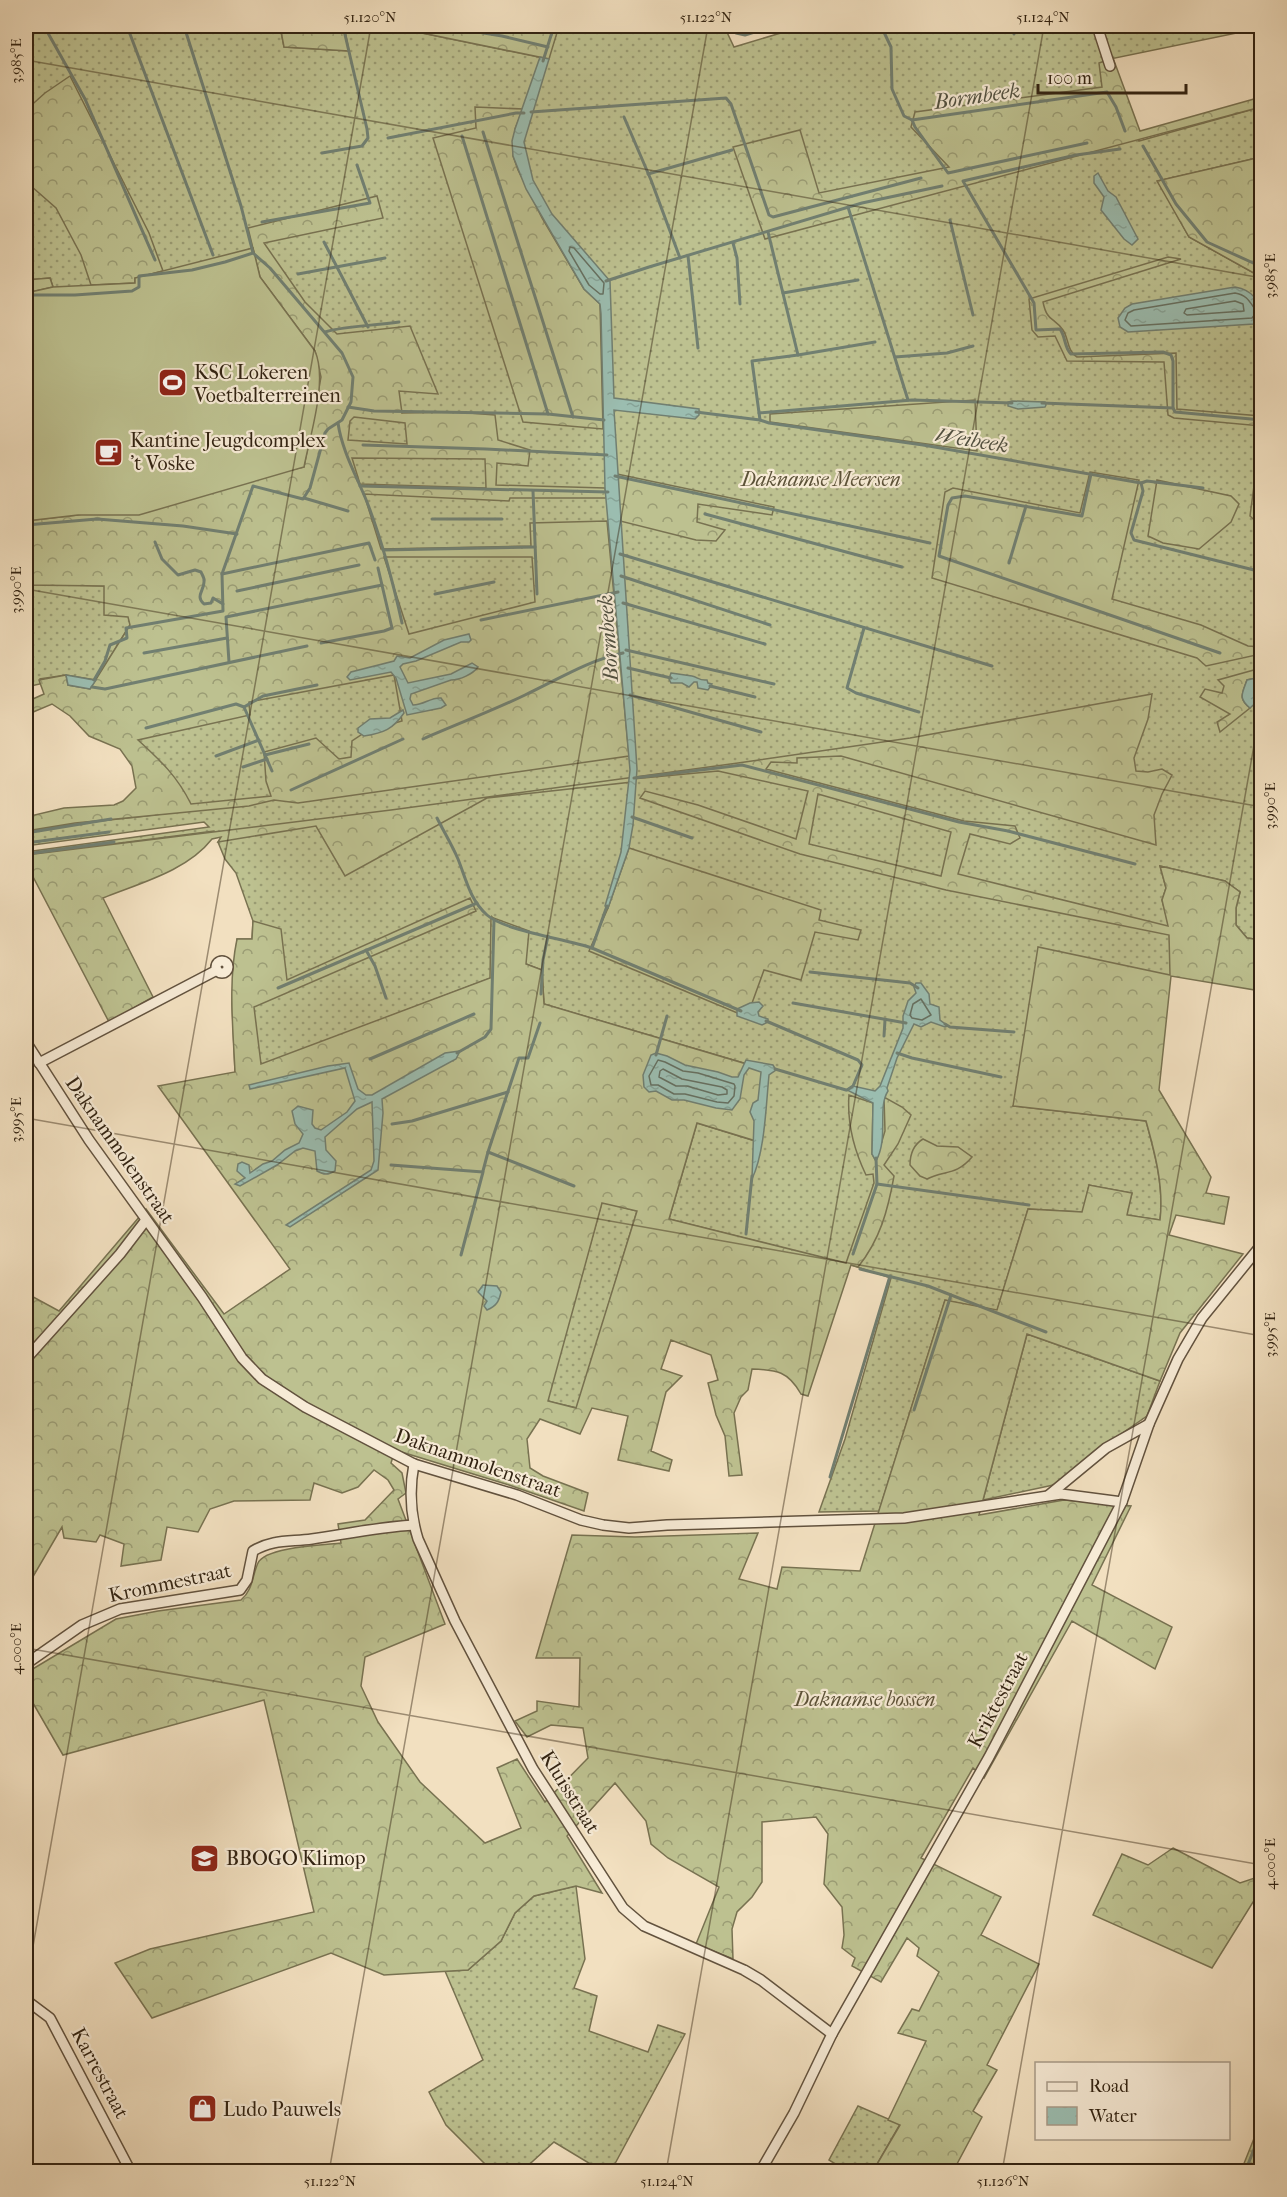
<svg xmlns="http://www.w3.org/2000/svg" width="1287" height="2197" font-family="'IM FELL French Canon',serif">
<style>
.grass{fill:url(#grass-dots);stroke:#787251;stroke-width:1.5}
.forest{fill:url(#forest-crowns);stroke:#787251;stroke-width:1.5;fill-rule:evenodd}
.pitch{fill:#bdc190;stroke:#787251;stroke-width:1.5}
.water{fill:url(#water-ripples);stroke:#717f71;stroke-width:1.5}
.lines{fill:none;stroke-linecap:round;stroke-linejoin:round}
.shore{stroke:#667061;stroke-width:1.5}
.stream{stroke:#717f71;stroke-width:3}
.street-casing{stroke:#62523e;stroke-width:12}
.street{stroke:#f7ebd6;stroke-width:9}
.ticks{fill:none;stroke:#322312;stroke-width:1.5;stroke-opacity:0.45}
.labels{text-anchor:middle;dominant-baseline:central;stroke-width:4.5;stroke-linejoin:round;paint-order:stroke}
.poi-label{font-size:20px;fill:#322312;stroke:#f7ebd6;text-anchor:start}
.park-label{font-size:20px;font-style:italic;fill:#5c5238;stroke:#f7ebd6}
.street-label{font-size:20px;fill:#322312;stroke:#f7ebd6}
.water-label{font-size:21px;font-style:italic;fill:#525141;stroke:#f7ebd6}
.neatline{fill:none;stroke:#322312;stroke-width:2}
.ticks-label{font-size:15px;text-anchor:middle;fill:#322312}
</style>
<defs>
<pattern id="grass-dots" width="8" height="8" patternUnits="userSpaceOnUse" patternTransform="scale(1.5)"><rect width="8" height="8" fill="#bdc190"/><path d="M2 2h.1M6 6h.1" fill="none" stroke="#9a9c74" stroke-width="1.8" stroke-linecap="round"/></pattern>
<pattern id="forest-crowns" width="20" height="18" patternUnits="userSpaceOnUse" patternTransform="scale(1.5)"><rect width="20" height="18" fill="#bdc190"/><path d="M2 6a3 3 0 1 1 6 0M12 15a3 3 0 1 1 6 0" fill="none" stroke="#9a9c74"/></pattern>
<pattern id="water-ripples" width="26" height="14" patternUnits="userSpaceOnUse" patternTransform="scale(1.5)"><rect width="26" height="14" fill="#9bbdb0"/><path d="M2 4q2-2 4 0t4 0M15 11q2-2 4 0t4 0" fill="none" stroke="#86a296"/></pattern>
</defs>
<rect width="100%" height="100%" fill="#f2e0c0"/>
<filter id="stains"><feTurbulence type="fractalNoise" baseFrequency=".00333" numOctaves="4"/><feColorMatrix values="0 0 0 0 .2 0 0 0 0 .09 0 0 0 0 .02 0 0 0 .5 -.17"/></filter>
<radialGradient id="worn" r=".72"><stop offset=".6" stop-color="#630" stop-opacity="0"/><stop offset="1" stop-color="#630" stop-opacity=".3"/></radialGradient>
<!-- grass -->
<g class="grass">
<path d="M26,26H280L284,47L348,51L344,26H388L548,59L559,26H724L734,47L804,26H1260L1261,28L1110,59L1139,141L1261,107V157L1158,181L1189,237L1261,277V677L1247,680L1249,708L1261,698V940L1247,938L1236,925V908L1240,892L1225,881L1160,866L1166,888L1162,900L1169,926L1171,975L1013,1106L1146,1121C1155,1154 1164,1187 1160,1220L1126,1215L1132,1193L1089,1185L1083,1212L1028,1209L997,1311L945,1300L879,1511L819,1512L845,1439L891,1278L851,1265L669,1219L697,1123L755,1141L767,1070L544,1004L542,970L526,964L492,917L491,978L261,1065V1063L235,1072L232,1004L237,939H252L253,921L236,873L225,859L218,842L221,838L214,831L26,855V852L209,827L204,822L26,846V831C81,822 137,818 192,810L108,726L387,639L26,293L53,287L50,278L26,280Z"/>
<path d="M42,584L105,586L129,617L130,625L96,680L66,675L40,679V684L26,687V585L28,586Z"/>
<path d="M602,1202L637,1211L577,1408L547,1401Z"/>
<path d="M1027,1334L1160,1381L1147,1416L1105,1445L1058,1484L983,1500Z"/>
<path d="M576,1886L585,1959L574,1988L597,1996L589,2031L648,2052L658,2025L685,2034L611,2171H602L554,2142L522,2171H492L446,2125L429,2092L483,2060L445,1971L468,1970L501,1941L515,1913L534,1896Z"/>
<path d="M858,2106L900,2124L873,2171H832L837,2165L829,2160Z"/>
<path d="M1261,2121V2171H1241Z"/>
</g>
<!-- forest -->
<g class="forest">
<path d="M280,26H344L349,51L284,47Z"/>
<path d="M388,26H559L549,59Z"/>
<path d="M1113,58L1140,131L1261,97V107L765,239L733,147L800,130L819,193L949,167L911,127L915,112L1102,87L1099,63Z"/>
<path d="M70,76L149,233L163,271L135,278V283L91,285L81,255L56,208L31,186L26,187V110L45,93Z"/>
<path d="M475,107L523,109L515,129L513,156L518,170L542,218L584,289L600,304L603,429L523,422L433,138L476,128Z"/>
<path d="M1261,157H1262L1261,277L1189,237L1157,181Z"/>
<path d="M377,196L383,218L264,243L305,302L337,334L410,326L438,394L399,391L402,413L456,412L495,415L498,440L530,450L528,466L497,463L496,485L605,488L606,498H510L509,501L364,494L381,549L531,546L530,523L607,521L629,756L298,803L274,800L249,806L75,823L26,831V817L64,808L114,805L123,801L136,788L132,766L120,749L89,736L70,716L52,704L26,715V702L44,694L39,680L66,675L68,685L90,689L130,625L128,617L104,615V586L26,585V521L78,515L304,467L321,377L315,351L260,277L248,228ZM354,417L405,423L407,444L348,440L350,421ZM352,458L485,459L486,488L360,484ZM384,557H532L535,602L409,634ZM394,675L402,721L367,731L352,741L351,757L339,759L316,738L264,752L266,781L271,796L191,804C177,776 161,761 138,740L250,715L249,702Z"/>
<path d="M1168,257L1181,259L1043,302C1047,322 1054,317 1063,330C1069,339 1067,351 1077,357L1176,353L1177,409L1261,416V426L1174,418L1168,415L1164,362L1067,361L1055,336L1038,337L1032,330L1029,299Z"/>
<path d="M50,278L53,287L26,293V280Z"/>
<path d="M975,400L977,451L770,422V414Z"/>
<path d="M1261,433L1262,526H1261L1250,516Z"/>
<path d="M1090,472L1139,480L1112,599L1201,625L1248,646L1261,647V654L1206,666L1197,658L932,578L945,492L953,488L1080,513Z"/>
<path d="M617,474L774,507L772,515L698,504L697,522L725,530L716,541L696,540L620,521Z"/>
<path d="M1157,480L1231,496L1239,504L1231,522L1199,549L1163,543L1148,536Z"/>
<path d="M1261,668V677L1247,680C1242,694 1238,698 1250,708L1220,732L1217,722L1230,714L1200,697L1205,689L1222,693L1224,686L1218,680Z"/>
<path d="M1152,694L1148,719L1134,758L1136,771L1148,772L1162,769L1172,775L1162,794L1154,815L1156,845L841,756L797,758V763L771,762L766,769L964,821L1015,826L1020,838L1010,844L970,834L958,874L1168,926L1162,900L1166,888L1160,866L1225,881L1240,892L1236,908V925L1247,938L1261,940V991L1171,976L1159,1090L1211,1177L1206,1193L1229,1197L1224,1224L1176,1215L1169,1235L1243,1254L1180,1333L1160,1381L1027,1334L979,1515L1064,1500L1131,1506L1092,1585L1172,1627L1155,1669L1072,1621L984,1778L973,1768L921,1858L1001,1897L981,1935L1039,1964L987,2065L997,2070L973,2111L982,2117L957,2164L969,2171H873L900,2125L888,2120L926,2041L898,2033L912,2009L919,2011L939,1972L917,1956L919,1948L907,1938L881,1982L852,1966L855,1958L842,1948L844,1935L842,1907L824,1884L828,1834L816,1817L762,1822V1882L752,1897L737,1912L732,1929L733,1959L696,1944L719,1887L668,1858L651,1844L646,1821L615,1783L567,1836L602,1893L576,1886L534,1896L515,1913L501,1941L468,1970L384,1975L331,1953L152,2018L115,1963L150,1949L314,1912L264,1700L63,1755L26,1691V1673L116,1619L158,1611L241,1600C253,1590 252,1576 258,1563C265,1547 323,1545 341,1543L338,1524L365,1520L394,1490L388,1480L374,1470L358,1487L342,1493L314,1483L310,1500L234,1501L210,1509L198,1532L167,1527L161,1560L121,1566L124,1544L100,1535L96,1542L64,1538L62,1527L31,1580L26,1599V1293L59,1311L146,1209L224,1314L290,1269L158,1086L235,1072C233,1027 228,982 237,939H252L253,921L281,929L287,980L470,898L476,911L254,1007L261,1064L490,978L491,917L529,931L526,964L542,970L544,1004L767,1070L756,1141L697,1123L669,1219L846,1263L874,1183L873,1174L866,1175C854,1150 847,1122 849,1095L873,1103L872,1154L876,1161L885,1131L884,1097L902,1107L911,1115L898,1144L884,1165L894,1176C888,1210 880,1240 858,1267L851,1265L808,1396L801,1394C788,1371 777,1370 752,1369L748,1390L741,1397L734,1413L742,1475L729,1476L725,1436L716,1415L708,1383L718,1380L711,1355L671,1340L661,1369L682,1376L666,1392L651,1451L672,1460L669,1471L618,1460L628,1416L592,1408L580,1434L540,1419L527,1439L530,1468L543,1476L588,1493L584,1511L509,1485L395,1450L391,1463L402,1473L406,1493L398,1499L445,1624L365,1657L361,1686L378,1722L420,1782L485,1843L521,1828L497,1768L517,1759L545,1802L588,1758L583,1728L551,1725L527,1737L515,1721L537,1711V1701L579,1707L580,1658H536L572,1535L635,1537L758,1533L739,1579L777,1589L782,1567L860,1571L945,1300L997,1310L1028,1209L1082,1212L1089,1185L1132,1193L1127,1215L1160,1220C1164,1187 1155,1153 1146,1121L1013,1106L1038,947L1170,975L1169,935L946,890L800,854L640,798L645,791L698,805L796,839L808,791L718,771L632,779V782L487,798L345,876L316,826L218,842L221,837L212,839C187,871 140,883 103,898L153,997L109,1022L31,873H26V855L391,810L738,763L910,738ZM818,794L951,832L941,876L809,844ZM602,1203L637,1211L576,1408L548,1401Z"/>
<path d="M629,848L821,910L819,920L861,930L858,940L815,932L801,980L764,970L747,1017L589,951L608,908Z"/>
<path d="M923,1139L937,1146L958,1147L972,1157C956,1176 944,1170 927,1179L920,1176L910,1165C910,1154 913,1145 923,1139Z"/>
<path d="M1173,1848L1240,1883L1258,1877L1261,1870V1902H1253L1212,1968L1093,1915L1122,1854L1148,1865Z"/>
</g>
<!-- pitch -->
<path class="pitch" d="M253,248L260,277L315,351C328,381 310,435 304,467L139,515H78L26,521V293L53,287L135,283V278Z"/>
<!-- water -->
<g class="water">
<path d="M540,57L549,59L524,142L533,180L552,214L610,281L614,398L699,409V415L695,419L614,410L637,769L633,825L629,848L608,908L605,906L621,852L630,770L605,488L601,314L600,304L584,289L526,189L513,156L512,141L515,129Z"/>
<path d="M1098,173L1108,191L1116,197L1138,239L1132,245L1124,239L1101,210L1104,197L1094,183V176Z"/>
<path d="M1235,287C1253,290 1261,302 1260,319L1254,324L1128,332L1120,327L1118,318L1125,308L1132,304Z"/>
<path d="M1012,401L1045,402L1046,405L1045,407L1018,409L1008,406V402Z"/>
<path d="M469,634L471,640L469,642H461L416,661L403,664L400,667L408,683L451,674L472,663L478,667C473,674 460,680 451,680L411,694L410,699L413,705C424,705 431,697 441,698L446,705L441,708L407,715L396,678L391,672L350,680L347,677L351,672L394,661L397,656L410,658L444,640Z"/>
<path d="M671,673C678,674 685,675 692,676C698,677 699,681 707,680L708,683L712,684L708,690L698,688L697,682H694L689,687L682,683H671L669,679Z"/>
<path d="M66,675L94,680H96L90,689L68,685Z"/>
<path d="M1261,677V698L1250,708C1238,698 1242,694 1247,680Z"/>
<path d="M403,710L404,713C393,729 384,733 364,736L358,732V728L370,719L390,718Z"/>
<path d="M916,983H921L929,994L930,1004L939,1007L940,1020L948,1026L945,1027L931,1022L921,1027L914,1024L897,1058L887,1088L888,1091C877,1108 889,1138 876,1161L872,1154L873,1103L847,1090L853,1086L875,1091L880,1086L903,1028V1016L908,1001L916,993L914,987Z"/>
<path d="M759,1002L763,1006L758,1012L759,1016L768,1019V1022L762,1025L737,1016V1009L750,1003Z"/>
<path d="M460,1051L456,1059L382,1099L383,1113L378,1170L290,1227L286,1225L371,1170L374,1161L372,1102L357,1109L325,1137L326,1150L336,1161L335,1171C328,1175 324,1175 317,1171L315,1151L303,1148L295,1151L277,1165L240,1186L235,1184L245,1178L237,1171L238,1164L242,1162L249,1165L250,1173L263,1164L272,1161L285,1150L299,1143L303,1134L295,1124L292,1111L298,1106L313,1110L312,1124L315,1128L321,1130L347,1112L355,1101L345,1068L250,1089L249,1085L328,1066L349,1063L358,1089L366,1095H372L445,1053Z"/>
<path d="M656,1053L667,1056L685,1065L718,1072L732,1077H738L746,1060L773,1065L776,1070L769,1075C766,1105 765,1152 752,1179L754,1121L750,1112L753,1103L758,1100L761,1072L749,1068L744,1075L740,1099L732,1110L716,1108L684,1100H672L656,1091L649,1092L644,1087L643,1075L651,1055Z"/>
<path d="M483,1285L497,1286L501,1292C499,1302 496,1306 487,1310L484,1306L487,1301L478,1292Z"/>
</g>
<g class="lines">
<!-- shore -->
<g class="shore">
<path d="M570,247L574,248L604,283L603,294H600L589,285L569,251Z"/>
<path d="M1235,293C1248,295 1250,303 1257,312L1252,318L1131,326L1125,320L1128,313L1134,310Z"/>
<path d="M1235,301L1243,304L1244,311L1187,315L1184,313L1186,309Z"/>
<path d="M921,999L931,1015L922,1020L912,1018L910,1015L913,1004Z"/>
<path d="M658,1060L665,1062L683,1071L698,1073L734,1084L735,1086L734,1096L728,1103L717,1102L685,1094H674L658,1085H651L649,1076Z"/>
<path d="M663,1069L682,1079L722,1087L727,1090V1094L718,1095L687,1086H676L659,1077L660,1071Z"/>
</g>
<!-- stream -->
<g class="stream">
<path d="M44,26L85,99L155,260"/>
<path d="M127,26L213,255"/>
<path d="M184,26L241,206L253,253"/>
<path d="M441,26L502,36L548,47"/>
<path d="M732,26L736,33L745,35L774,26"/>
<path d="M881,26L891,47L892,89L904,116L912,120L1107,92L1116,107L1125,131"/>
<path d="M1011,26L1014,34"/>
<path d="M543,61L554,26"/>
<path d="M531,112L726,98L731,104L769,215L773,217L921,178"/>
<path d="M624,117L651,180L680,258"/>
<path d="M912,120L915,127L948,173L1087,143"/>
<path d="M483,132L573,417"/>
<path d="M462,136L548,414"/>
<path d="M388,138L516,113H524"/>
<path d="M1143,146L1176,204L1207,242L1262,267"/>
<path d="M1120,149L1076,155L963,181L1034,303L1036,330L1060,329C1066,337 1064,348 1071,354L1163,352L1171,355L1173,361V408L1175,412L1262,420"/>
<path d="M322,153L362,146L368,138L367,129L343,26"/>
<path d="M648,174L732,150"/>
<path d="M848,207L908,400"/>
<path d="M950,220L973,315"/>
<path d="M262,222L370,203L357,165"/>
<path d="M324,242L368,327"/>
<path d="M733,243L737,258L740,304"/>
<path d="M688,256L698,348"/>
<path d="M298,274L385,258"/>
<path d="M606,281L649,267L862,203L942,186"/>
<path d="M783,293L858,280"/>
<path d="M26,295H75L132,291L139,287V276L192,270L225,262L253,253L270,268L342,353L353,377L351,402L342,420L328,429L325,433L310,488L303,499L253,486L222,574L223,611L126,628L127,638L110,645L105,661L94,680"/>
<path d="M325,332C349,325 374,326 399,322"/>
<path d="M798,355L875,342"/>
<path d="M895,357L947,353L973,346"/>
<path d="M1042,403L1173,408"/>
<path d="M348,407L374,411L548,414L604,420"/>
<path d="M696,412L760,420L769,423L923,445L1141,483L1143,491L1131,533L1134,540L1262,572"/>
<path d="M759,413L912,400L1012,403"/>
<path d="M760,420L752,361L798,355L768,232"/>
<path d="M338,423C342,451 357,477 367,502C382,541 393,582 402,623"/>
<path d="M363,445L486,449L607,455"/>
<path d="M1091,474L1082,516L965,496L952,498L948,505L939,556L1220,653"/>
<path d="M615,476L930,543"/>
<path d="M1141,483L1147,481L1203,488"/>
<path d="M360,486L608,492"/>
<path d="M533,491L537,594"/>
<path d="M304,498L348,511"/>
<path d="M705,514L902,567"/>
<path d="M432,519H502"/>
<path d="M26,525L97,519L183,526L237,534"/>
<path d="M155,542L162,559L178,575L195,570L201,572C202,575 205,578 204,582C204,591 195,596 204,604L211,603L213,598L223,604"/>
<path d="M383,550L535,547"/>
<path d="M620,554L992,666"/>
<path d="M1009,563L1026,506"/>
<path d="M222,574L369,543L375,560"/>
<path d="M621,576L770,625"/>
<path d="M237,591L359,565"/>
<path d="M435,594L494,582"/>
<path d="M623,603L765,644"/>
<path d="M481,620L618,592"/>
<path d="M864,628L847,688L856,693L919,712"/>
<path d="M321,643L384,631L392,628L378,568"/>
<path d="M626,650L774,684"/>
<path d="M144,653L227,638"/>
<path d="M229,662L226,617L382,585"/>
<path d="M628,668L671,678"/>
<path d="M710,686L755,697"/>
<path d="M92,687L105,689L307,646"/>
<path d="M630,695L761,732"/>
<path d="M244,707L263,696L317,685"/>
<path d="M146,728L236,704L244,707L272,771"/>
<path d="M423,739C457,724 492,711 525,695C557,680 589,660 623,653"/>
<path d="M265,755L309,744"/>
<path d="M216,756L259,740"/>
<path d="M243,767L267,759"/>
<path d="M634,778L742,765L959,822L1008,831L1135,864"/>
<path d="M291,790L403,739"/>
<path d="M632,817L692,838"/>
<path d="M437,818C444,832 452,845 458,859C466,879 470,900 487,915C505,931 567,939 592,948"/>
<path d="M26,833L111,819"/>
<path d="M26,843L109,832"/>
<path d="M26,854L114,842"/>
<path d="M607,906L592,948L741,1011"/>
<path d="M366,950L375,966L386,998"/>
<path d="M810,972L910,983L918,988"/>
<path d="M278,988L477,903"/>
<path d="M541,994L543,960L548,936"/>
<path d="M793,1003L906,1023"/>
<path d="M766,1021L858,1060L862,1065L853,1086L847,1090"/>
<path d="M945,1024L950,1027L1014,1032"/>
<path d="M884,1036L885,1020"/>
<path d="M457,1053L485,1037L491,1029L494,920"/>
<path d="M897,1053L912,1058L1001,1077"/>
<path d="M656,1055L667,1016"/>
<path d="M370,1059L474,1014"/>
<path d="M775,1069L846,1090"/>
<path d="M392,1124L412,1121L508,1092"/>
<path d="M488,1152L519,1058H528L540,1023"/>
<path d="M391,1165L483,1172L461,1255"/>
<path d="M483,1171L488,1152L574,1186"/>
<path d="M877,1184L1029,1205"/>
<path d="M746,1234L752,1176"/>
<path d="M853,1254L877,1184L876,1158"/>
<path d="M860,1269L928,1286L1046,1332"/>
<path d="M914,1410L951,1295"/>
<path d="M830,1477L890,1276"/>
<path d="M1245,2172L1262,2129"/>
</g>
<defs>
<g id="street">
<path d="M1097,26L1110,66"/>
<circle cx="222" cy="967" r="6"/>
<path d="M26,1042L89,1140L202,1297L242,1358L262,1379L305,1407L414,1464L517,1495L581,1520L603,1525L629,1528L667,1525L904,1518L1061,1494L1122,1502"/>
<path d="M39,1063L217,970"/>
<path d="M26,1359L120,1254L146,1220"/>
<path d="M414,1464C409,1490 410,1513 418,1539L455,1621L533,1769L623,1908L644,1926L744,1970L761,1980L832,2034"/>
<path d="M1049,1495L1106,1448L1149,1424"/>
<path d="M26,1664L82,1625L120,1609L240,1590L247,1580L253,1551C273,1539 290,1542 312,1539C346,1534 379,1527 414,1525"/>
<path d="M26,2000L50,2018L131,2172"/>
<path d="M760,2172L794,2113L832,2034L989,1757L1122,1502L1149,1424L1178,1359L1202,1318L1262,1244"/>
</g>
</defs>
<!-- street casing -->
<use href="#street" class="street-casing"/>
<!-- street -->
<use href="#street" class="street"/>
</g>
<!-- ticks -->
<path class="ticks" d="M26,60L1262,278M26,78L35,26M26,589L1262,807M26,1118L1262,1336M26,1648L1262,1865M26,1986L371,26M329,2172L708,26M666,2172L1044,26M1002,2172L1262,700"/>
<!-- icons -->
<defs>
<symbol id="stadium-square" viewBox="-11 -11 22 22"><rect x="-9" y="-9" width="18" height="18" rx="4" fill="#8f2418" stroke="#f7ebd6"/><path d="M0-5a6.5 5 0 1 0 0 10a6.5 5 0 1 0 0-10ZM-3.5-1.8h7v3.6h-7Z" fill="#fff"/></symbol>
<symbol id="cafe-square" viewBox="-11 -11 22 22"><rect x="-9" y="-9" width="18" height="18" rx="4" fill="#8f2418" stroke="#f7ebd6"/><path d="M-5.5-4.5H6V0H3Q3 3.5 0 3.5H-2.5Q-5.5 3.5-5.5 0ZM3-3.2v2h1.7v-2ZM-6 4.5H4V6H-6Z" fill="#fff"/></symbol>
<symbol id="school-square" viewBox="-11 -11 22 22"><rect x="-9" y="-9" width="18" height="18" rx="4" fill="#8f2418" stroke="#f7ebd6"/><path d="M0-5L7-2L0 1L-7-2ZM-4 1L0 2.5L4 1V4Q0 6-4 4Z" fill="#fff"/></symbol>
<symbol id="shop-square" viewBox="-11 -11 22 22"><rect x="-9" y="-9" width="18" height="18" rx="4" fill="#8f2418" stroke="#f7ebd6"/><path d="M-5-2.5h2.3a2.7 3.5 0 0 1 5.4 0H5L5.5 6h-11ZM-1.5-2.5h3a1.5 2.3 0 0 0-3 0Z" fill="#fff"/></symbol>
</defs>
<g fill-rule="evenodd">
<use href="#stadium-square" x="156" y="366" width="33" height="33"/>
<use href="#cafe-square" x="92" y="436" width="33" height="33"/>
<use href="#school-square" x="188" y="1842" width="33" height="33"/>
<use href="#shop-square" x="186" y="2092" width="33" height="33"/>
</g>
<g class="labels">
<!-- poi labels -->
<g class="poi-label">
<text x="194" y="372">KSC Lokeren<tspan x="194" dy="23">Voetbalterreinen</tspan></text>
<text x="130" y="440">Kantine Jeugdcomplex<tspan x="130" dy="23">'t Voske</tspan></text>
<text x="226" y="1858">BBOGO Klimop</text>
<text x="223" y="2109">Ludo Pauwels</text>
</g>
<!-- park labels -->
<g class="park-label">
<text x="821" y="479">Daknamse Meersen</text>
<text x="865" y="1699">Daknamse bossen</text>
</g>
<!-- street labels -->
<g class="street-label">
<text transform="translate(120 1150) rotate(55)">Daknammolenstraat</text>
<text transform="translate(478 1463) rotate(19)">Daknammolenstraat</text>
<text transform="translate(170 1583) rotate(-12)">Krommestraat</text>
<text transform="translate(998 1700) rotate(-62)">Kriktestraat</text>
<text transform="translate(570 1792) rotate(58)">Kluisstraat</text>
<text transform="translate(100 2073) rotate(62)">Karrestraat</text>
</g>
<!-- water labels -->
<g class="water-label">
<text transform="translate(977 96) rotate(-8)">Bormbeek</text>
<text transform="translate(972 440) rotate(9)">Weibeek</text>
<text transform="translate(608 638) rotate(-94)">Bormbeek</text>
</g>
</g>
<!-- margin -->
<rect width="1287" height="2197" fill="none" stroke="#f2e0c0" stroke-width="66"/>
<!-- legend -->
<rect x="1035" y="2062" width="195" height="78" fill="#f7ebd6" stroke="#a89b88" stroke-width="1.5"/>
<rect x="1047" y="2082" width="30" height="9" fill="#f7ebd6" stroke="#a89b88" stroke-width="1.5"/>
<text x="1089" y="2092" font-size="18" fill="#322312">Road</text>
<rect x="1047" y="2107" width="30" height="18" fill="url(#water-ripples)" stroke="#a89b88" stroke-width="1.5"/>
<text x="1089" y="2122" font-size="18" fill="#322312">Water</text>
<!-- scale -->
<path d="M1038 84v9h148v-9" fill="none" stroke="#322312" stroke-width="3"/>
<text x="1047" y="84" font-size="18" fill="#322312" stroke="#f7ebd6" stroke-width="4.5" paint-order="stroke">100 m</text>
<rect x="33" y="33" width="1221" height="2131" class="neatline"/>
<g class="ticks-label">
<text x="370" y="22">51.120°N</text>
<text x="706" y="22">51.122°N</text>
<text x="1043" y="22">51.124°N</text>
<text transform="translate(16 61) rotate(-90)" y="5">3.985°E</text>
<text transform="translate(1270 276) rotate(-90)" y="5">3.985°E</text>
<text transform="translate(16 590) rotate(-90)" y="5">3.990°E</text>
<text transform="translate(1270 806) rotate(-90)" y="5">3.990°E</text>
<text transform="translate(16 1120) rotate(-90)" y="5">3.995°E</text>
<text transform="translate(1270 1335) rotate(-90)" y="5">3.995°E</text>
<text transform="translate(16 1649) rotate(-90)" y="5">4.000°E</text>
<text transform="translate(1270 1864) rotate(-90)" y="5">4.000°E</text>
<text x="330" y="2186">51.122°N</text>
<text x="667" y="2186">51.124°N</text>
<text x="1003" y="2186">51.126°N</text>
</g>
<rect width="100%" height="100%" filter="url(#stains)"/>
<rect width="100%" height="100%" fill="url(#worn)"/>
</svg>
